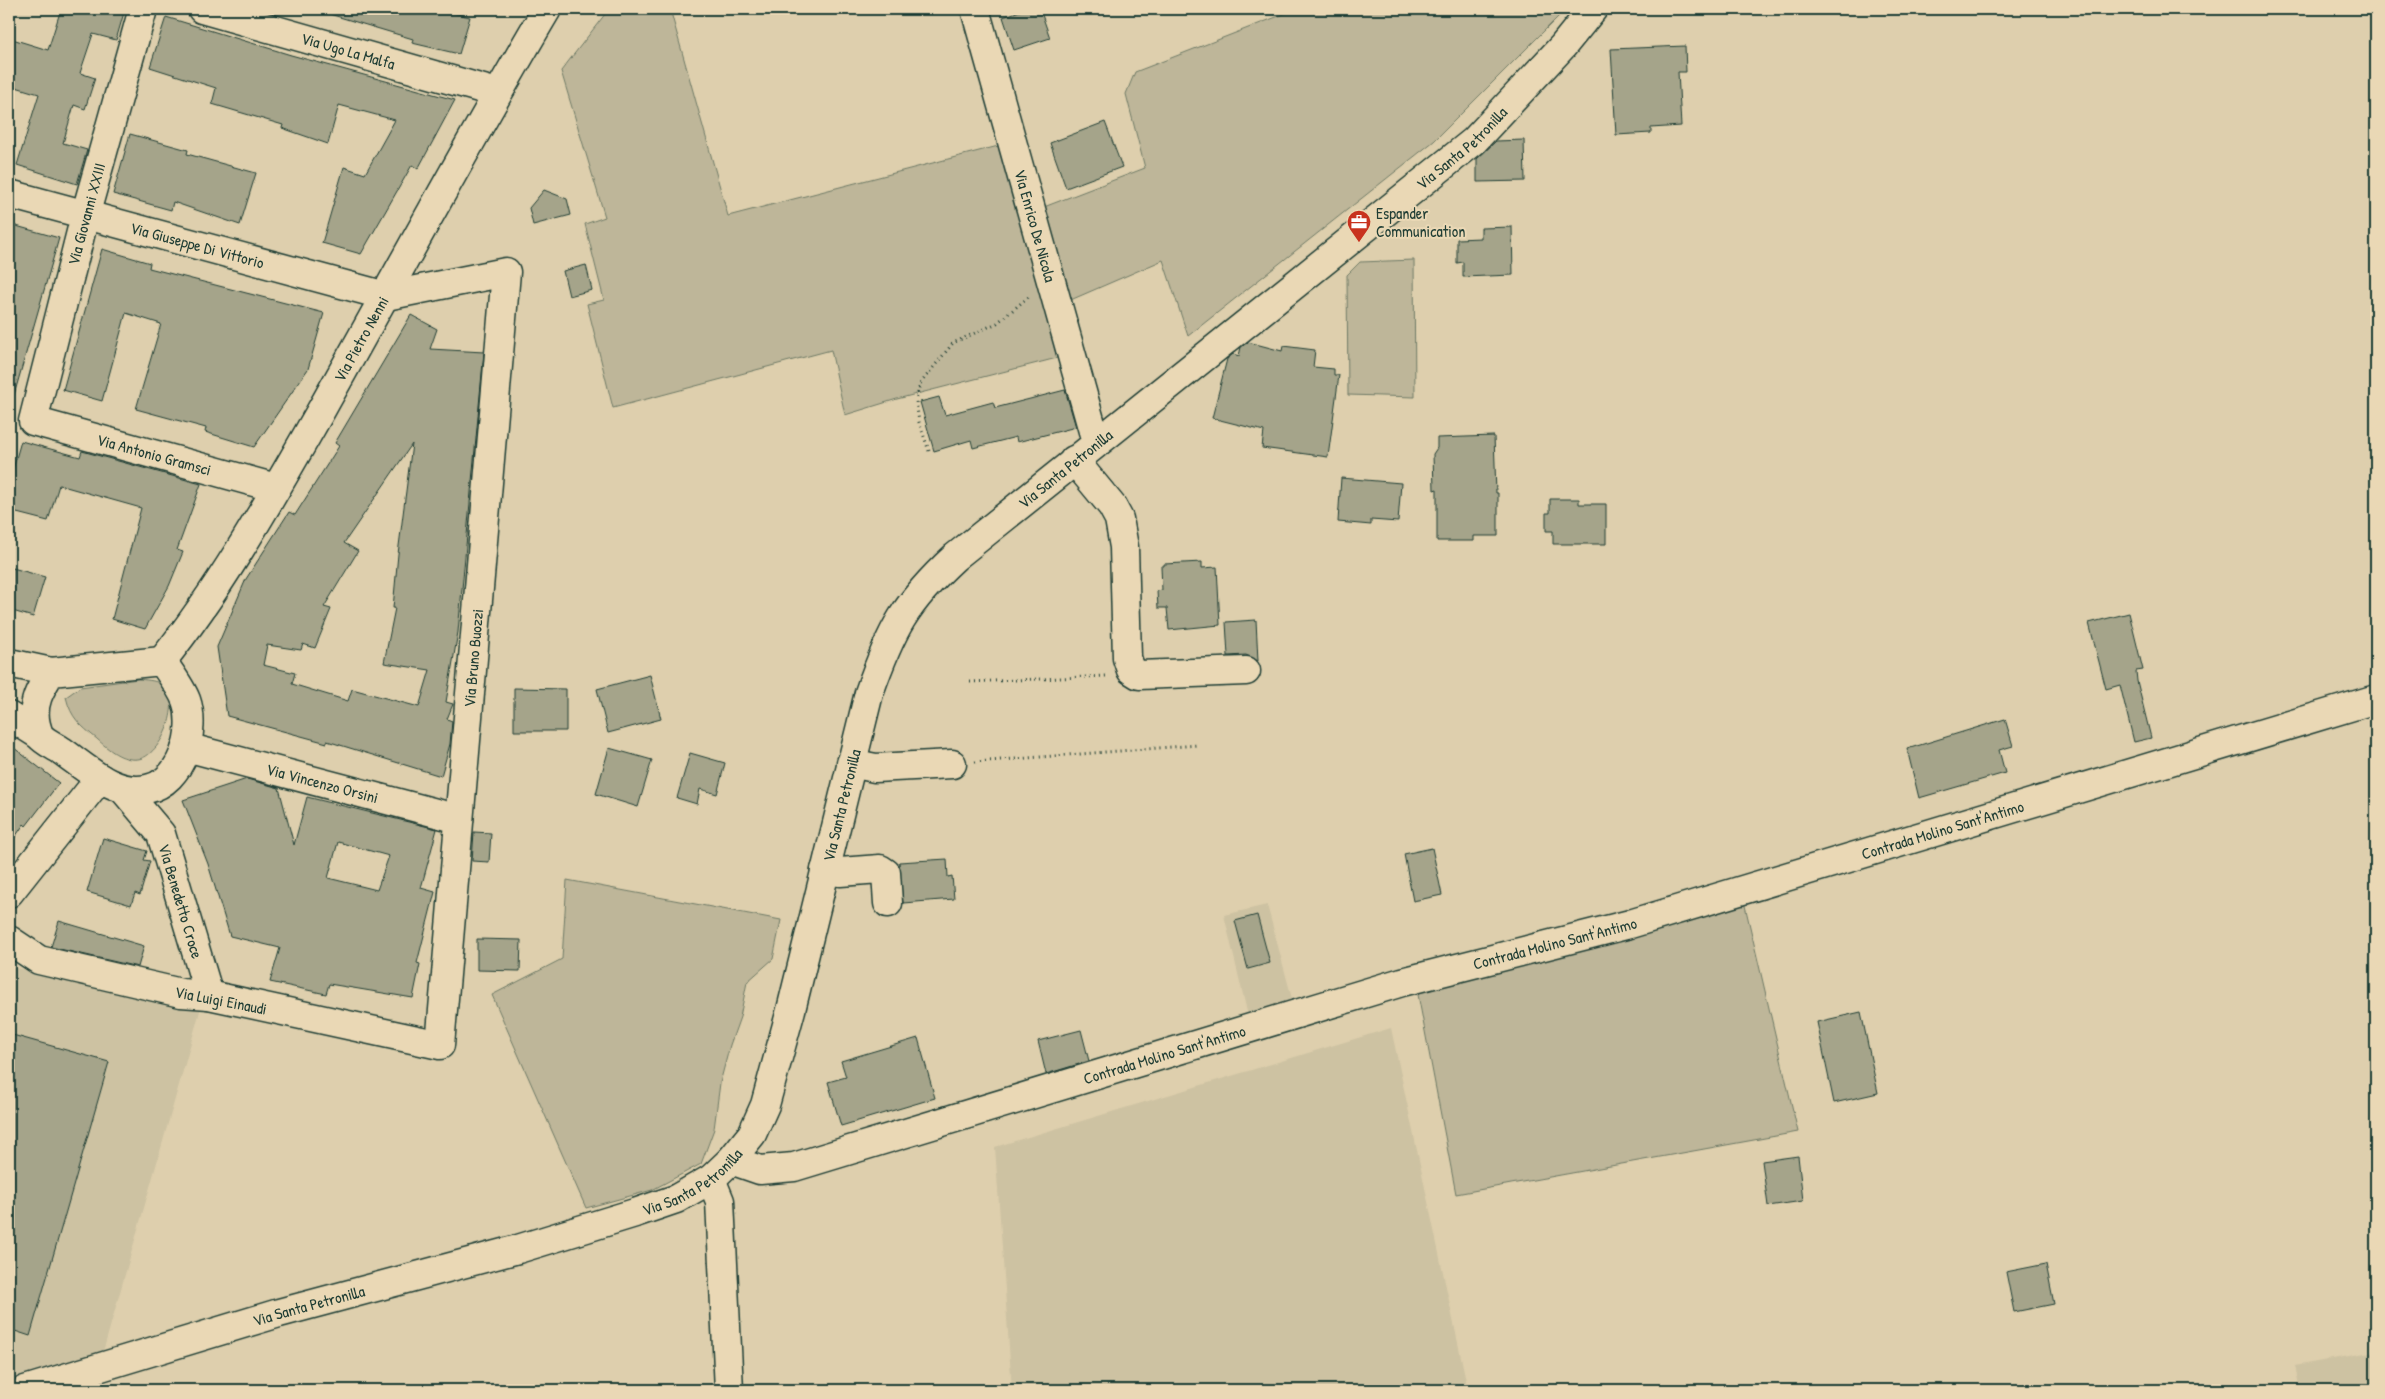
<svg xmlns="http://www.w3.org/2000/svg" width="2385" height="1399" font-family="'Patrick Hand',sans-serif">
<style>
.built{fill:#cdc2a2}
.green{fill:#beb699;stroke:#6e7a66}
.building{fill:#a5a48a;stroke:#1f3d34;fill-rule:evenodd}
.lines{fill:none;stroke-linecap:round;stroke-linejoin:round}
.minor-casing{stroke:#1f3d34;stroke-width:31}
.path{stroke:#1f3d34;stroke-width:3;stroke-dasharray:1 4;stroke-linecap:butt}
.minor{stroke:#ead8b5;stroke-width:28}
.labels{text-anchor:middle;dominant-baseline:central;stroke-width:4;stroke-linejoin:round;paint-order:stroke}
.street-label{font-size:16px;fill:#1f3d34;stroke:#ead8b5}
.poi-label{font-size:16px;fill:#1f3d34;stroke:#ead8b5;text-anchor:start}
</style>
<rect width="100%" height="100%" fill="#decfad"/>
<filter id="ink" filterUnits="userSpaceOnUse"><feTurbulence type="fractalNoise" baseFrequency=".02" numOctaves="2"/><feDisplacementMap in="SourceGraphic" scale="10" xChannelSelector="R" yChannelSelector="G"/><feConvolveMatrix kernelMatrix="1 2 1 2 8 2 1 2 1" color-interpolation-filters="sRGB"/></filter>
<g filter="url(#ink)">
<!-- built -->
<g class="built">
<path d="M1267,905L1294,1006L1249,1020L1224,915Z"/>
<path d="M9,967L204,997L103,1352L9,1380Z"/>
<path d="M1391,1028L1468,1390H1012L995,1147Z"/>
<path d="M2376,1351V1390H2300L2295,1366Z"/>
</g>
<!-- green -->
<g class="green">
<path d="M609,9H670L728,216L1006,144L1057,358L897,399L845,415L831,350L613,408L587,304L604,300L585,224L605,217L561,71Z"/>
<path d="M1297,9H1560L1562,13L1434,141L1188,336L1163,260L1066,302L1044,207L1145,168L1126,94L1135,72Z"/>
<path d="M1414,260L1415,397L1348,395L1347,275L1360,262Z"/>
<path d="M138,679C145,680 155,680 161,684C186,698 161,757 138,759C122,761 108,749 97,739C80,725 71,718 66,697L80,687Z"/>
<path d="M567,880L781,920L773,959L747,982L740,1017L730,1045L720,1083L714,1129L701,1164L652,1190L586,1208L492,995L562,959Z"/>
<path d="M1743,897L1798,1132L1456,1194L1416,984Z"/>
</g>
<!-- building -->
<g class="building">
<path d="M61,9H125L116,40L93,34L80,73L95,78L85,109L74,105L63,143L87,150L77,184L17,165L39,94L9,85V38L48,50Z"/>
<path d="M327,9H436L470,17L459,54L412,43L413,39L326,13Z"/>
<path d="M1025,9H1040L1050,38L1014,50L1003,17Z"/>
<path d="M166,17L291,55L455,100L418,169L412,165L361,254L322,243L344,167L365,174L395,120L339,105L328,144L282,128L283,125L212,104L216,88L150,67Z"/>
<path d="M1685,46L1686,72H1678L1681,126L1651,128V133L1616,135L1611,49Z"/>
<path d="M1105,122L1122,167L1066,188L1050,143Z"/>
<path d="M130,134L188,150L187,154L256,173L240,225L173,202L171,210L113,194Z"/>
<path d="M1524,140L1525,181L1477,182V159L1496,141Z"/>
<path d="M544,190L567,199L571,215L533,225L529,208Z"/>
<path d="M9,224L59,238L14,395H9Z"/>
<path d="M1512,227L1513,275L1463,277V262L1457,263V239L1481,238V228Z"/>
<path d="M102,249L150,263L149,268L324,313L308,369L254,447L205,432L206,428L136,409L161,324L126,313L102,401L63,390Z"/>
<path d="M586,265L592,290L569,296L563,271Z"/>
<path d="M411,315L437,329L430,349L484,352L458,632L446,702L453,704L447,719L452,721L450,744L441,776L327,741V743L227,716L217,647L246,579L289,512L295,515L339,446L335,443ZM412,444L398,554L393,608H395L384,663L430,670L419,707L352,689L348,701L292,684L295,673L263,665L267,645L301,650L303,644L315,648L331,609L324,607L358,551L344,543Z"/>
<path d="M1248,342L1282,351L1283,346L1315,350L1313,367L1334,369V375H1339L1328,457L1262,448L1264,431L1212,418L1227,359L1233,354L1239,356L1241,347Z"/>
<path d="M1065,390L1076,427L1017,442L1016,437L973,448L971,440L934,451L920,402L939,397L945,415L993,402L995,408Z"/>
<path d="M1494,436L1496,493H1498V536H1474V541H1437V489L1434,490L1433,454L1437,448V438Z"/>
<path d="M21,441L80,457L82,451L201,484L177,550L183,552L169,586L145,629L112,619L141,508L59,485L48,521L9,511V483Z"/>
<path d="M1341,478L1401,483L1398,522L1371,520V525L1338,522Z"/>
<path d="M1550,499H1579V504H1606V544H1553V531H1546V513H1550Z"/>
<path d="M1202,562V568L1217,567L1220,625L1169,630L1167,608H1158L1157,591L1162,590L1161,566H1164V564Z"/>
<path d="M9,567L45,577L33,617L9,610Z"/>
<path d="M2129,613L2143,670L2136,671L2137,681L2151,738L2134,742L2120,685L2106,689L2089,623Z"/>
<path d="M1256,620L1258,661L1246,655L1228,656L1226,622Z"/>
<path d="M650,675L661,719L608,733L597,689Z"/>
<path d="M514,688L566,689V731H514Z"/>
<path d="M2005,719L2013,746L1999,750L2005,773L1919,798L1907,749Z"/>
<path d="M9,744L59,783L26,826L24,824L9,846Z"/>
<path d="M609,748L652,760L638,807L596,794Z"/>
<path d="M690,753L725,763L717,794L700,789L697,804L677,798Z"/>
<path d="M247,779L279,788L294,845L307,797L437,829L421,888L435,892L417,963L420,964L413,998L329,984L326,994L270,982L280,948L230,936L208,864L183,800ZM338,842L389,856L377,890L328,878Z"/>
<path d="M474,832L491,833L489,862L472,861Z"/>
<path d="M103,838L147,851L144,860L150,861L140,895L135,893L131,905L87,892Z"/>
<path d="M1432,848L1442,895L1413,901L1404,854Z"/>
<path d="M947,859L948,877L952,876L954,899L903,903L899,862Z"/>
<path d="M1257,915L1270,963L1248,969L1235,921Z"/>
<path d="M59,921L144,946L138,967L51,947Z"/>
<path d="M477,939L521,940L520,971L477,970Z"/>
<path d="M1861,1012L1878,1093L1834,1103L1817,1022Z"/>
<path d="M1081,1030L1089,1061L1046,1074L1038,1041Z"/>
<path d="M9,1034L109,1062L30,1336L9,1329Z"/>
<path d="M918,1038L935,1098L841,1126L828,1082L846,1077L841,1061Z"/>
<path d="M1798,1156L1803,1201L1768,1206L1762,1161Z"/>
<path d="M2046,1264L2054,1304L2014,1312L2006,1272Z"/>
</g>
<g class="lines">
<defs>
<g id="minor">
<path id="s1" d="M143,9L85,216L33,421L276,488"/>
<path id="s2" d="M202,9L497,93"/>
<path id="s3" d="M975,9L1096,442"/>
<path id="s4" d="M9,194L386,296L506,272L440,1045L209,995L181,993L39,960L9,940"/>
<path d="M1074,460L1112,506L1119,519L1124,547L1127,658L1131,670L1139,675L1246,671"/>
<path id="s5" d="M162,661C223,585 271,498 319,414C395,279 468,142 547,9"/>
<path d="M162,661C170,673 181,687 186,700C197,731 182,782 147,789C115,796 86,768 62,751C55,746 45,742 40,736C38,733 37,728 36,725C31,704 40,689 51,672Z"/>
<path d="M9,663L51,672"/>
<path d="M9,716L39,735"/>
<path id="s6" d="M186,747L459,819"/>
<path d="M851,763L875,768L952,764"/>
<path id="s7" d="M123,789L161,834L209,995"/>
<path d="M825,870L840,872L880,869L886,873L888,903"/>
<path d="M9,893L100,778"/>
<path id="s8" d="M731,1160L760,1170L794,1167L1402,982L1630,924L2376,699"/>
<path d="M711,1179L720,1201L729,1390"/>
<path id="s9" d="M25,1390L279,1313L518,1249L635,1213L676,1199L711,1179L731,1160L752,1134L765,1105L791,1010L869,693C891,630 905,603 955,557L1474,141L1563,46L1593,9"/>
</g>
</defs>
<!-- minor casing -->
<use href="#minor" class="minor-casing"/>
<!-- path -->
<g class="path">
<path d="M929,451L919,422L916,401L920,384L953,343L997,323L1031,295"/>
<path d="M970,682L1107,676"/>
<path d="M975,762L1198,745"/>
</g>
<!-- minor -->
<use href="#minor" class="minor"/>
</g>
</g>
<!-- icons -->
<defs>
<symbol id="office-pin" viewBox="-11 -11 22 30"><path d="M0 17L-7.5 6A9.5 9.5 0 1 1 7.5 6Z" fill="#c8321e" stroke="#ead8b5"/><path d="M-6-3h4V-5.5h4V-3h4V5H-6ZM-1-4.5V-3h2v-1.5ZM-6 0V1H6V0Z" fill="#fff"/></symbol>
</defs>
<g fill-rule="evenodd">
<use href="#office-pin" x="1345" y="208" width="28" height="38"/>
</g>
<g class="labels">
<!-- street labels -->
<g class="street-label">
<text stroke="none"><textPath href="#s2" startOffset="152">Via Ugo La Malfa</textPath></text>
<text stroke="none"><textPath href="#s9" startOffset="2051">Via Santa Petronilla</textPath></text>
<text transform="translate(86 214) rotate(-75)">Via Giovanni XXIII</text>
<text stroke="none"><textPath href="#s3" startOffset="225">Via Enrico De Nicola</textPath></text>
<text stroke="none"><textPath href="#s4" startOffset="195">Via Giuseppe Di Vittorio</textPath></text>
<text stroke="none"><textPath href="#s5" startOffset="379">Via Pietro Nenni</textPath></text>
<text stroke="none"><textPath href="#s1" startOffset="552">Via Antonio Gramsci</textPath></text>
<text stroke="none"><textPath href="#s9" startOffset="1541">Via Santa Petronilla</textPath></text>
<text transform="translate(473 658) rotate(-85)">Via Bruno Buozzi</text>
<text stroke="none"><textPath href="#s6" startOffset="141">Via Vincenzo Orsini</textPath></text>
<text stroke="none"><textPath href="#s9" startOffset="1121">Via Santa Petronilla</textPath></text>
<text stroke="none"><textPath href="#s8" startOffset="1262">Contrada Molino Sant'Antimo</textPath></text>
<text stroke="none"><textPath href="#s7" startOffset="129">Via Benedetto Croce</textPath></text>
<text stroke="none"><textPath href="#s8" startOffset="858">Contrada Molino Sant'Antimo</textPath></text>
<text transform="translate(221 1000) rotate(11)">Via Luigi Einaudi</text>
<text stroke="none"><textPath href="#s8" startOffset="452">Contrada Molino Sant'Antimo</textPath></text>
<text stroke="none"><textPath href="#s9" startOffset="701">Via Santa Petronilla</textPath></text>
<text stroke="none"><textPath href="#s9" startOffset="296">Via Santa Petronilla</textPath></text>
</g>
<!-- poi labels -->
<g class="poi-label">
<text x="1376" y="213">Espander<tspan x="1376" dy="18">Communication</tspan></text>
</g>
</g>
<!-- margin -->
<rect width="2385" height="1399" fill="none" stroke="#ead8b5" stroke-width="30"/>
<rect x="15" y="15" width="2355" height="1369" fill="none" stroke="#1f3d34" stroke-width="2" filter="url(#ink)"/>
</svg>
